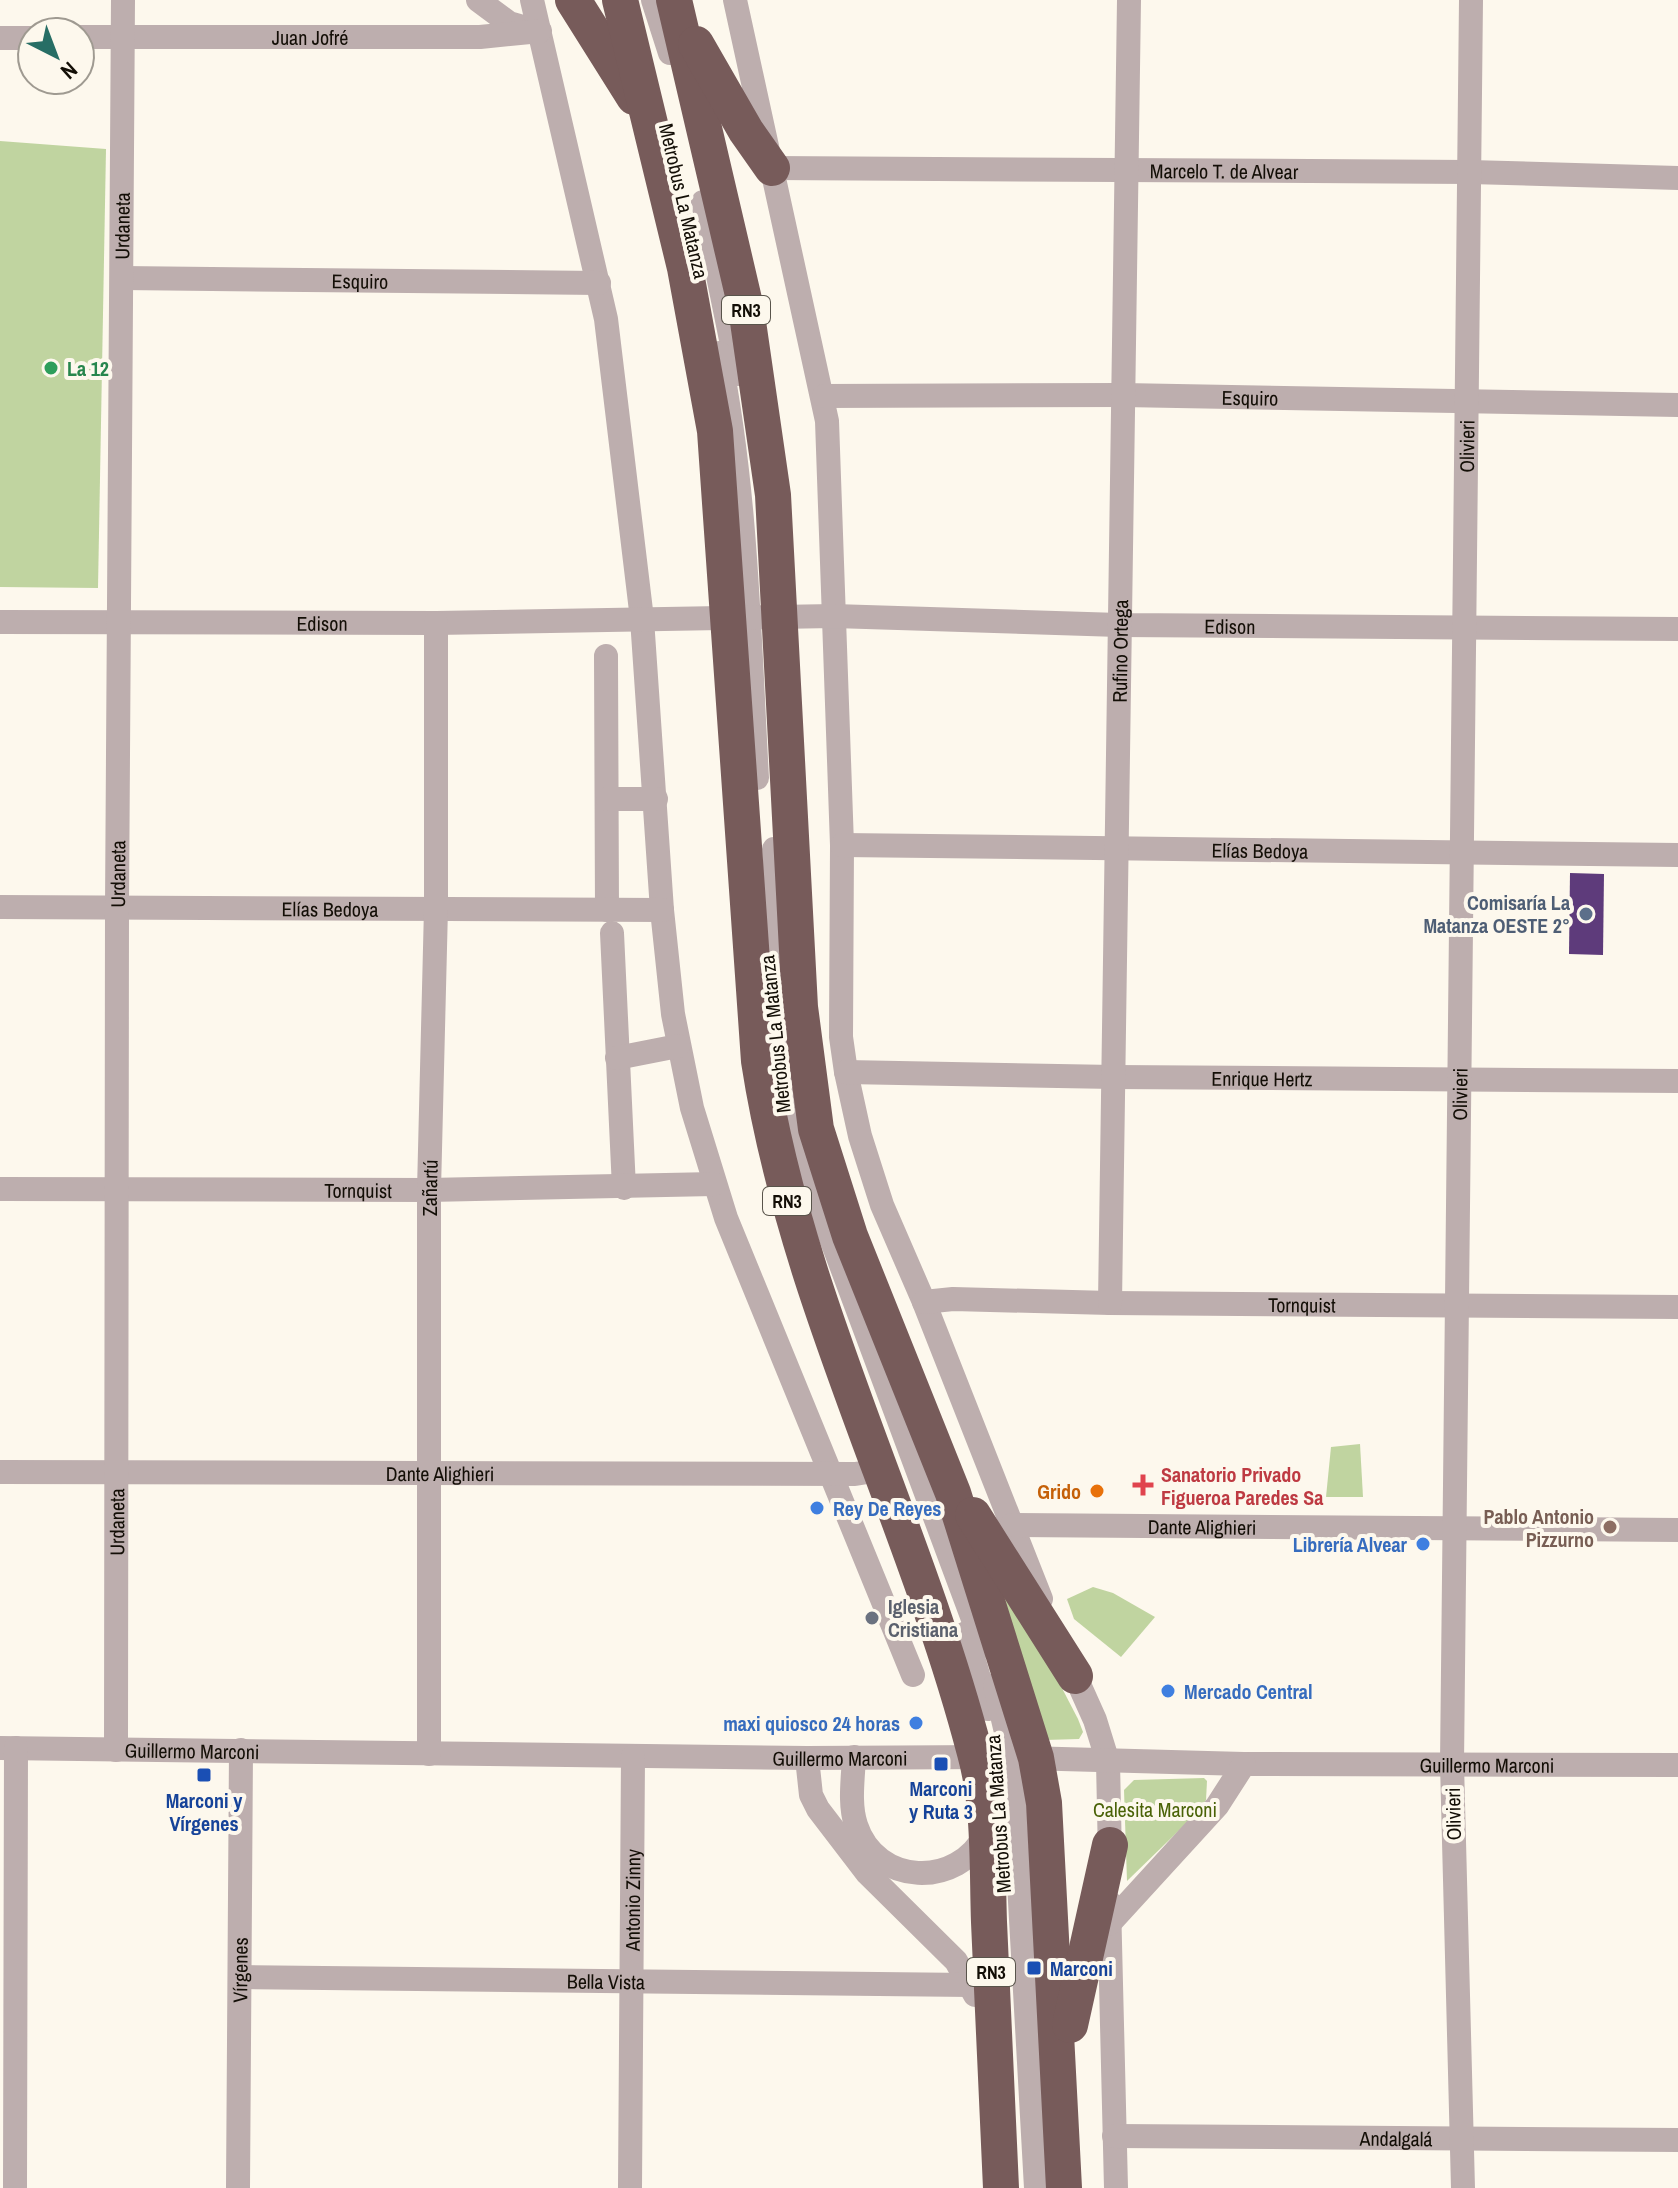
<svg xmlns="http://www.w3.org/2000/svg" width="1678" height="2188" font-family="'Archivo Narrow',sans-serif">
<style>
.green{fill:#c0d4a0}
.building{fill:#5e3b7b}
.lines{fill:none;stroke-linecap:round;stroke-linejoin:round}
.minor{stroke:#bdaeae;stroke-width:24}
.highway{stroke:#775b5a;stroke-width:36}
.leisure-dot{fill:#2e9e5b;stroke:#fdf8ed;stroke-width:3}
.service-dot{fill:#5c6f8a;stroke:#fdf8ed;stroke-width:3}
.health-dot{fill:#e0444e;stroke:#fdf8ed;stroke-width:3}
.food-dot{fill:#e8710a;stroke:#fdf8ed;stroke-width:3}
.shop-dot{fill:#3f7fe0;stroke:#fdf8ed;stroke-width:3}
.education-dot{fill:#8d6e63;stroke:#fdf8ed;stroke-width:3}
.worship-dot{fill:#6b7280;stroke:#fdf8ed;stroke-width:3}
.transit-dot{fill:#1a4fb4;stroke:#fdf8ed;stroke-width:3}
.labels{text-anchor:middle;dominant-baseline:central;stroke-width:8;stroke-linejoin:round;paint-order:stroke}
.shield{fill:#fdf8ed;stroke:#59544b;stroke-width:2}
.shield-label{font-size:18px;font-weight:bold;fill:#130e06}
.street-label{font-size:20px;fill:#130e06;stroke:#fdf8ed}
.leisure-label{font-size:20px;font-weight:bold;fill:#27864d;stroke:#fdf8ed;text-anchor:start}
.service-label{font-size:20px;font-weight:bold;fill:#4e5e75;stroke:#fdf8ed;text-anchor:end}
.health-label{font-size:20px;font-weight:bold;fill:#be3a42;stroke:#fdf8ed;text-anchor:start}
.food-label{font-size:20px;font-weight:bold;fill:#c56008;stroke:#fdf8ed;text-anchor:end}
.shop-label{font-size:20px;font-weight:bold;fill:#366cbe;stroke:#fdf8ed;text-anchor:start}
.education-label{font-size:20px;font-weight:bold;fill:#785e54;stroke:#fdf8ed;text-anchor:end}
.worship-label{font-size:20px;font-weight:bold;fill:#5b616d;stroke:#fdf8ed;text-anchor:start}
.transit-label{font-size:20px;font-weight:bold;fill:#164399;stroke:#fdf8ed}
.park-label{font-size:20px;fill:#4a6207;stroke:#fdf8ed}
</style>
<rect width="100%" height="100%" fill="#fdf8ed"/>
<!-- green -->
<g class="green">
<path d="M0,141L106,149L98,588L0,587Z"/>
<path d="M1360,1444L1363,1497H1326L1331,1447Z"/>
<path d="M984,1555L1038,1642L1078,1719L1083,1732L1079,1739L1045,1740Z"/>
<path d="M1093,1587L1113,1593L1155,1617L1121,1657L1074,1619L1067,1599Z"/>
<path d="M1204,1778L1207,1781L1206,1800L1199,1811L1127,1881L1124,1790L1134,1780Z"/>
</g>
<!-- building -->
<path class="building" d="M1570,873L1604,874L1603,955L1569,954Z"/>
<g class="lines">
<!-- minor -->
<g class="minor">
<path d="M478,0L509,23L530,29"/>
<path d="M532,0L606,319L642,619L662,910L673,1014L692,1108L726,1218L913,1675"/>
<path d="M653,0L670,53"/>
<path d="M735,0L827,421L842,845L841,1037L846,1072L860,1136L882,1205L924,1302L1041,1599"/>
<path id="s1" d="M80,37H480L540,31"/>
<path d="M0,38H32"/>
<path id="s2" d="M772,168L1470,172L1678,178"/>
<path d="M703,202L738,374"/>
<path id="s3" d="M122,278L599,283"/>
<path d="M719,353C747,493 749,635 757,778"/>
<path id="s4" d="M824,396L1123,395L1678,405"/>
<path id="s5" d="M0,622L436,623L834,616L1119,625L1678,629"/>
<path d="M606,656L607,910"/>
<path d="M608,799H656"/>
<path id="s6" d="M842,845L1678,855"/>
<path d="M774,849C779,968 782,1083 816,1198L983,1646"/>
<path id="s7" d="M0,907L662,910"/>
<path d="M612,933L624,1188"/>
<path d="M617,1058L678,1046"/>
<path id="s8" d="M846,1072L1114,1077L1678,1081"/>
<path id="s9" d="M0,1189L429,1190L714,1184"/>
<path id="s10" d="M924,1302L953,1299L1110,1303L1678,1307"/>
<path id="s11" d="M1110,1303L1129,0"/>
<path id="s12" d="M0,1472L855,1474L880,1470"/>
<path id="s13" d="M1012,1525L1678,1530"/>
<path d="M966,1633L988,1709"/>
<path d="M1069,1662L1095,1720L1108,1762L1110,1857"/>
<path d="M995,1685L1012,1758L1036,2188"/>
<path id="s14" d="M0,1748L807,1758L988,1757"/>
<path id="s15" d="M116,1750L117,906L123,0"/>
<path id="s16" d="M429,1754V1190L436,908V623"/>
<path d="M854,1757C853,1779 849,1804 856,1825C876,1886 958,1889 986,1833"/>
<path d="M807,1758L811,1795L818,1809L867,1873L956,1961L975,1995"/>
<path id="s17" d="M1025,1758L1244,1764L1678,1765"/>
<path d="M1109,1902L1116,2188"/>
<path d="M1109,1924L1217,1806L1244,1764"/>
<path id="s18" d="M240,1977L971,1985"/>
<path id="s19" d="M1114,2136L1678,2140"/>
<path d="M15,2188L16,1748"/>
<path id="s20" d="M238,2188L241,1750"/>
<path id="s21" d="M630,2188L633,1757"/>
<path id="s22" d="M1463,2188L1452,1764L1471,0"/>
</g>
<!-- highway -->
<g class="highway">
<path d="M573,0L634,97"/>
<path d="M620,0L685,268L715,431L759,1061C796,1302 914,1519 975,1753C990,1807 987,1866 989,1922C993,2011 997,2099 1001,2188"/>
<path d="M674,0L746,308L773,495L800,1007L816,1129L850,1236L953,1493L1036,1758L1044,1803L1064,2188"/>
<path d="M696,44L746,131L772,168"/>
<path d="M973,1515L1075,1676"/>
<path d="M1070,2025L1110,1845"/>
</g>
</g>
<!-- markers -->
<circle class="leisure-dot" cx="51" cy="368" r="8"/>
<circle class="service-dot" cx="1586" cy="914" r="8"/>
<path class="health-dot" d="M1139 1473h8v8h8v8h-8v8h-8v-8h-8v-8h8z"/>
<circle class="food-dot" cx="1097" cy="1491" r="8"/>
<g class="shop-dot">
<circle cx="817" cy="1508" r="8"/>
<circle cx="1423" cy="1544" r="8"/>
<circle cx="1168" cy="1691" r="8"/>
<circle cx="916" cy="1723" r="8"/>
</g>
<circle class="education-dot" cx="1610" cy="1527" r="8"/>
<circle class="worship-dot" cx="872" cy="1618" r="8"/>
<g class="transit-dot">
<rect x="933" y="1756" width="16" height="16" rx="4"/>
<rect x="196" y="1767" width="16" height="16" rx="4"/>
<rect x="1026" y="1960" width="16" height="16" rx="4"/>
</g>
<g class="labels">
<!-- shield labels -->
<g class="shield">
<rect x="722" y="296" width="48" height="28" rx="6"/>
<rect x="763" y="1187" width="48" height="28" rx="6"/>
<rect x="967" y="1958" width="48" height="28" rx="6"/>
</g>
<g class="shield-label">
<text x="746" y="310">RN3</text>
<text x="787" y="1201">RN3</text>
<text x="991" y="1972">RN3</text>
</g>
<!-- street labels -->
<g class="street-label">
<text stroke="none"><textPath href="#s1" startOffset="230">Juan Jofré</textPath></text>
<text stroke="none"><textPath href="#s2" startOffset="452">Marcelo T. de Alvear</textPath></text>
<text transform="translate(684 201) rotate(77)">Metrobus La Matanza</text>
<text stroke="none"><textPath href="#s15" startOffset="1524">Urdaneta</textPath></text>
<text stroke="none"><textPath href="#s3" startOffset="238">Esquiro</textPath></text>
<text stroke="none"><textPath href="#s4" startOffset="426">Esquiro</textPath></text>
<text stroke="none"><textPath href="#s22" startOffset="1742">Olivieri</textPath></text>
<text stroke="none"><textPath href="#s5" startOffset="322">Edison</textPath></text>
<text stroke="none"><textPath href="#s5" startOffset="1230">Edison</textPath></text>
<text stroke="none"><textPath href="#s11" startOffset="652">Rufino Ortega</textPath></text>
<text stroke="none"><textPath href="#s6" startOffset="418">Elías Bedoya</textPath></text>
<text stroke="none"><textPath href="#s15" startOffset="876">Urdaneta</textPath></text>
<text stroke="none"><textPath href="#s7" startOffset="330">Elías Bedoya</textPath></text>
<text transform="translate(775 1034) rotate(-96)">Metrobus La Matanza</text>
<text stroke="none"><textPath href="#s8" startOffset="416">Enrique Hertz</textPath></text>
<text stroke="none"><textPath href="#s22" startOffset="1094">Olivieri</textPath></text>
<text stroke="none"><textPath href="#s16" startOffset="566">Zañartú</textPath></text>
<text stroke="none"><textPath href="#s9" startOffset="358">Tornquist</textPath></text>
<text stroke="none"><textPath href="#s10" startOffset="378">Tornquist</textPath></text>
<text stroke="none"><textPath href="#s12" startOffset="440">Dante Alighieri</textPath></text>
<text stroke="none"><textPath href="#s15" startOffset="228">Urdaneta</textPath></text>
<text stroke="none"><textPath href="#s13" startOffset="190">Dante Alighieri</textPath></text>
<text stroke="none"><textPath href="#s14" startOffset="192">Guillermo Marconi</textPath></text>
<text stroke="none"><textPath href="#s14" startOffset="840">Guillermo Marconi</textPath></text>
<text stroke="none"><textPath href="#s17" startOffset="462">Guillermo Marconi</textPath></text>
<text transform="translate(998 1814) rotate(-94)">Metrobus La Matanza</text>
<text transform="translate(1453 1814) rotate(-91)">Olivieri</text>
<text stroke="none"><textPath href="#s21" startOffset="288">Antonio Zinny</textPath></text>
<text stroke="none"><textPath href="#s20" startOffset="218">Vírgenes</textPath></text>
<text stroke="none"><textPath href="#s18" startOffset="366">Bella Vista</textPath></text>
<text stroke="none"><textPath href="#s19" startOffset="282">Andalgalá</textPath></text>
</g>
<!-- leisure labels -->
<g class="leisure-label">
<text x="67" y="368">La 12</text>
</g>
<!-- service labels -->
<g class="service-label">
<text x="1570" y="902">Comisaría La<tspan x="1570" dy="23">Matanza OESTE 2°</tspan></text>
</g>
<!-- health labels -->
<g class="health-label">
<text x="1161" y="1474">Sanatorio Privado<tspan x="1161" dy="23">Figueroa Paredes Sa</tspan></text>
</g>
<!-- food labels -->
<g class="food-label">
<text x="1081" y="1491">Grido</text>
</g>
<!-- shop labels -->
<g class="shop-label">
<text x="833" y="1508">Rey De Reyes</text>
<text x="1407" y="1544" text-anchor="end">Librería Alvear</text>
<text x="1184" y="1691">Mercado Central</text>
<text x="900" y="1723" text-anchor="end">maxi quiosco 24 horas</text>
</g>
<!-- education labels -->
<g class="education-label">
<text x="1594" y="1516">Pablo Antonio<tspan x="1594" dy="23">Pizzurno</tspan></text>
</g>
<!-- worship labels -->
<g class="worship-label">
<text x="888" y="1606">Iglesia<tspan x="888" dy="23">Cristiana</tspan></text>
</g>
<!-- transit labels -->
<g class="transit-label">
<text x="941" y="1788">Marconi<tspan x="941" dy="23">y Ruta 3</tspan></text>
<text x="204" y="1800">Marconi y<tspan x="204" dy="23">Vírgenes</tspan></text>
<text x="1050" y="1968" text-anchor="start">Marconi</text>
</g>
<!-- park labels -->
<g class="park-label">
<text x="1155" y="1809">Calesita Marconi</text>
</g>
</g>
<!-- north arrow -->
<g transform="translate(56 56) rotate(138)"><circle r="38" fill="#fdf8ed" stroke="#9f9a91" stroke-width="2"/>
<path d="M0-6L14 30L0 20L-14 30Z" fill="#276e65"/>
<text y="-12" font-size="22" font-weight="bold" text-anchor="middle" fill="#130e06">N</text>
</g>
</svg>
